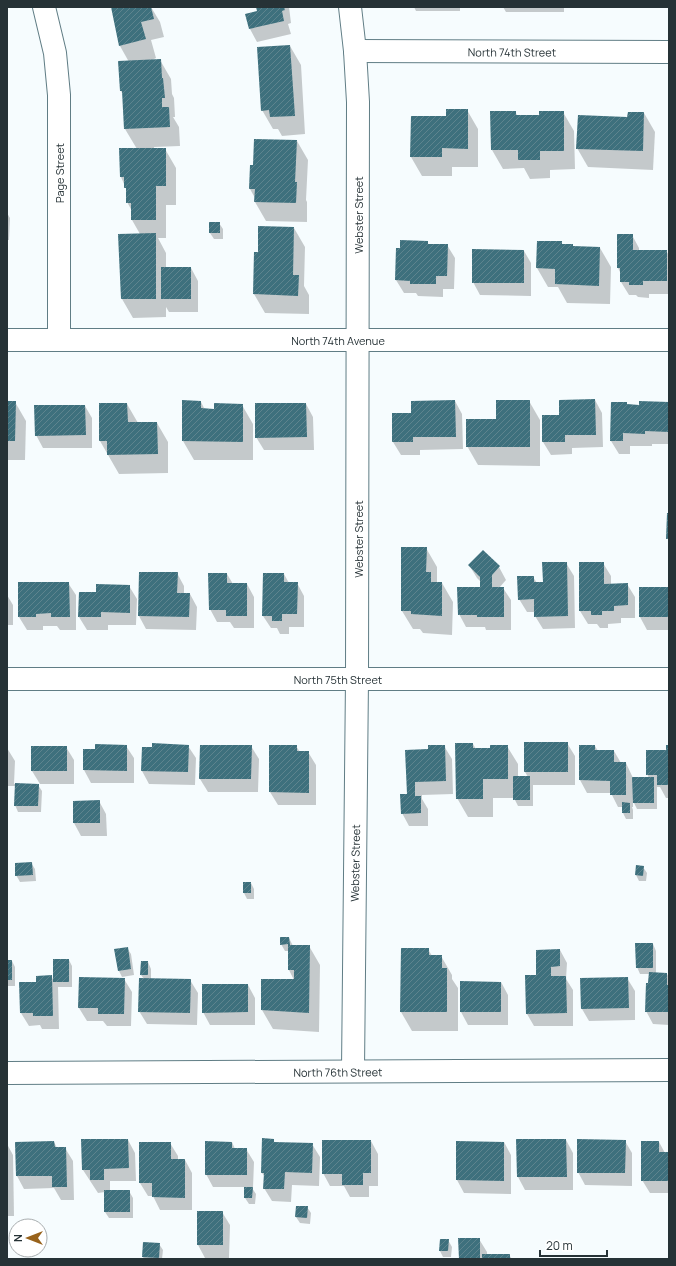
<svg xmlns="http://www.w3.org/2000/svg" width="676" height="1266" font-family="Manrope,sans-serif">
<style>
.shadow{fill:#0003}
.building{fill:url(#building-hatch)}
.lines{fill:none;stroke-linecap:round;stroke-linejoin:round}
.minor-casing{stroke:#607d85;stroke-width:24}
.tertiary-casing{stroke:#607d85;stroke-width:24}
.minor{stroke:#fff;stroke-width:22}
.tertiary{stroke:#fff;stroke-width:22}
.labels{text-anchor:middle;dominant-baseline:central;stroke-width:4;stroke-linejoin:round;paint-order:stroke}
.street-label{font-size:11px;fill:#263236;stroke:#fff}
</style>
<defs>
<pattern id="building-hatch" width="6" height="6" patternUnits="userSpaceOnUse"><rect width="6" height="6" fill="#3e707d"/><path d="M-1 1l2-2M0 6l6-6M5 7l2-2" fill="none" stroke="#5e848e"/></pattern>
</defs>
<rect width="100%" height="100%" fill="#f6fcfe"/>
<!-- shadow -->
<g class="shadow">
<path d="M112,7H151L160,22L164,37L151,40L156,58L152,60H160L171,79L172,94L174,98L175,117H173L179,127L180,146L154,147V149H165L176,168V205H166V238H158L166,253V268H191L198,281V312H169L166,307V317L133,318L122,299L140,234L132,220V211L127,202V191L121,177L137,149L125,129L123,95L121,91L129,62L120,46Z"/>
<path d="M257,7H289L291,23L288,24L291,34L257,42L250,29L258,12Z"/>
<path d="M402,7H460V11H416L414,7Z"/>
<path d="M503,7H564V12H506Z"/>
<path d="M290,46L301,65L305,134L282,136L278,129H273L262,110Z"/>
<path d="M467,110L478,129V167H452V176H422L411,157L447,117Z"/>
<path d="M515,112L518,116H540L563,112L574,131L575,169L550,170V178L530,179L524,168L503,169L492,150Z"/>
<path d="M644,113L655,132L653,170L588,167L577,148L628,118Z"/>
<path d="M297,141L308,160L306,200L307,202V222L266,221L255,202V198L250,189L254,166Z"/>
<path d="M7,213L10,218L9,240H7Z"/>
<path d="M219,223L223,229V239H214L210,233Z"/>
<path d="M294,228L305,247L304,286L309,295V314L265,313L254,294L255,253H259Z"/>
<path d="M632,235L639,248V251H666L669,255V294H649V298L638,297L636,295H629L621,282V274L618,268Z"/>
<path d="M427,242L429,245H447L455,258L454,289H443V297L418,296L416,293H404L396,280Z"/>
<path d="M561,242L563,245L573,247L600,248L611,267L610,304L567,303L558,287H548L537,268Z"/>
<path d="M524,251L531,263V296L480,295L473,282Z"/>
<path d="M595,400L602,413L603,447L572,448V454L551,455L543,442L560,416Z"/>
<path d="M455,401L462,414L463,449L420,450V455H401L393,442V414H412Z"/>
<path d="M529,401L540,420V466L478,465L467,446L497,420Z"/>
<path d="M7,402H15L26,421L25,460H7Z"/>
<path d="M201,402L205,410H215L242,405L253,424V460H194L183,441Z"/>
<path d="M669,403V444H652V446H630V454H619L611,441L627,405L640,406Z"/>
<path d="M127,404L138,423H157L168,442V473L119,474L100,441Z"/>
<path d="M306,404L313,417L314,450H264L256,437Z"/>
<path d="M85,406L92,418V448H43L36,435Z"/>
<path d="M426,548L437,567V583H442L453,602L452,635L423,633L420,629H413L402,611Z"/>
<path d="M566,563L574,576L575,628L543,629L535,616V612H527L519,599L533,577L537,583H544Z"/>
<path d="M603,563L611,576V585L627,584L635,597V618H621V623L608,624V628H600L597,624H588L580,611Z"/>
<path d="M469,565L499,567L506,580L499,588H503L511,600V630H486L485,627H466L459,614L481,588V582L477,578Z"/>
<path d="M177,573L184,586V594H190L197,607L196,630L146,629L139,616Z"/>
<path d="M227,574L233,584H247L254,597V628H234L230,622H217L210,609Z"/>
<path d="M284,574L289,583H297L304,596V627H289V634H280L277,628H271L263,616Z"/>
<path d="M68,583L76,595V630H60L57,626H43V630H27L19,617Z"/>
<path d="M129,586L137,599L136,625H108V630H87L79,617L97,593Z"/>
<path d="M669,588V630H647L640,617Z"/>
<path d="M7,595L13,605V625H7Z"/>
<path d="M525,743H567L575,756V785H533V806H518L514,798H493V817H468L457,798L473,744L476,749H491L507,746L518,764V777H528L525,772Z"/>
<path d="M126,746L134,758V783H91L84,770Z"/>
<path d="M188,746L196,758L195,785L149,784L142,771L153,748Z"/>
<path d="M251,746L259,759L258,792H208L200,779Z"/>
<path d="M296,746L300,752H308L316,765V805H278L270,792Z"/>
<path d="M444,746L452,759L453,794L422,795V799L428,809V826H409L402,813L408,795L429,750Z"/>
<path d="M595,746L598,751H614L621,763H626L633,778H649L647,774L667,751L669,746V798H666L660,787H657V809H637L633,801V807H632L633,810V819H626L623,813V807H618L611,793H587L580,780Z"/>
<path d="M32,747H66L74,760V784H40L32,771Z"/>
<path d="M7,748L15,761L14,784L38,785L42,791L41,812H18L15,805L16,786H7Z"/>
<path d="M99,801L106,814L107,836H81L74,823Z"/>
<path d="M31,863L35,869L36,881L20,882L16,875Z"/>
<path d="M643,867L647,873L646,881H639L636,875Z"/>
<path d="M251,883L254,889V899H247L244,893Z"/>
<path d="M289,938L293,946H309L320,965L319,1032L273,1029L262,1010V980H294L289,970V951H285L281,944Z"/>
<path d="M653,944L656,951V973L667,974L669,977V1025L653,1024L646,1011L649,974H640L637,967Z"/>
<path d="M127,948L131,954L134,975L122,977L119,971Z"/>
<path d="M428,949L432,956H441L452,975V979L458,988V1031H412L401,1012Z"/>
<path d="M560,950L567,963L566,979L573,990V1026H534L527,1014L537,976Z"/>
<path d="M69,960L72,966V987H58L59,1029H42L40,1025L29,1026L21,1013L51,976L54,981Z"/>
<path d="M7,961H12L15,967V986H7Z"/>
<path d="M148,962L151,969V979L190,980L198,993L197,1025L147,1024L139,1011L144,979L141,975Z"/>
<path d="M627,978L635,991V1020L589,1021L582,1009Z"/>
<path d="M124,979L132,992L131,1026H107L103,1021H87L79,1008Z"/>
<path d="M501,982L508,995V1025H468L461,1012Z"/>
<path d="M248,985L255,998V1025H210L203,1012Z"/>
<path d="M128,1140L135,1153L136,1181H110V1191H129L133,1198V1218H109L105,1212V1192L98,1193L83,1170Z"/>
<path d="M273,1140L275,1143L312,1144L320,1157L319,1186L292,1185L291,1202L272,1201L264,1188L265,1177L262,1173Z"/>
<path d="M517,1140H566L573,1153V1190H525L518,1177Z"/>
<path d="M371,1141L378,1154V1186H369V1197H350L344,1186H330L323,1173Z"/>
<path d="M625,1141L632,1153V1186L585,1185L578,1172Z"/>
<path d="M16,1142H54L57,1148H65L73,1161L74,1200H61L54,1188L24,1189L17,1176Z"/>
<path d="M232,1142L235,1149H246L254,1162L253,1188H252L256,1194L255,1204H249L245,1198V1187H213L206,1174Z"/>
<path d="M504,1142L511,1155V1194L464,1193L457,1180Z"/>
<path d="M659,1142L665,1153H669V1193H650L642,1180Z"/>
<path d="M140,1143H170L178,1156V1160H185L192,1173V1210H160L153,1196H148L140,1183Z"/>
<path d="M7,1144L13,1155L14,1216H7Z"/>
<path d="M307,1207L311,1213L310,1224L300,1223L296,1217Z"/>
<path d="M222,1212L230,1225L229,1258H205L198,1245Z"/>
<path d="M479,1239L487,1252V1255H509L512,1259H460Z"/>
<path d="M448,1240L452,1247L451,1257H443L440,1251Z"/>
<path d="M159,1244L163,1250L162,1259H144L143,1257Z"/>
</g>
<!-- building -->
<g class="building">
<path d="M111,7H151L154,19L141,22L146,39L119,46Z"/>
<path d="M256,7H284L285,10L282,11L284,21L249,29L245,14L257,11Z"/>
<path d="M290,45L295,116L270,117L269,110L261,111L257,47Z"/>
<path d="M161,59L162,78H163L165,98H162V107H169L170,127L124,129L122,91H120L118,61Z"/>
<path d="M446,109H468V149L442,148V157H410L411,116H446Z"/>
<path d="M490,111H516V115H539V111H564V151H540V160H518V150H491Z"/>
<path d="M628,112H644L643,151L576,149L578,115L627,117Z"/>
<path d="M254,139L297,140L295,182H297L296,203L254,202L255,189H249L250,165H253Z"/>
<path d="M119,148H166V186H156V220H131V203H126V188H124V177H120Z"/>
<rect x="209" y="222" width="11" height="11"/>
<path d="M258,226L294,227L293,275H299L298,296L253,294L254,252H258Z"/>
<path d="M156,233V299H121L118,234Z"/>
<path d="M617,234H633V250H667V281H643V285H629V282H620V268H617Z"/>
<path d="M400,240L428,241V244H448L447,276H436V284H410V281L395,280L396,248H400Z"/>
<path d="M537,241H562V244H573V246L600,247L599,286L555,284V269L536,268Z"/>
<path d="M472,249L524,250V283H472Z"/>
<rect x="161" y="267" width="30" height="32"/>
<path d="M595,399L596,435H565V442H542V415H559V400Z"/>
<path d="M182,400L201,401V408L214,409V403L243,404V442L182,441Z"/>
<path d="M455,400L456,437H413V442H392V413H411V401Z"/>
<path d="M496,400H530V447H466V419H496Z"/>
<path d="M7,401H16L15,441H7Z"/>
<path d="M639,401L669,402V432L645,431V434L623,433V441H610L611,402H627V404L639,405Z"/>
<path d="M99,403H127L128,422H157L158,454L107,455V441H99Z"/>
<path d="M255,403H306L307,437L255,438Z"/>
<path d="M34,405H85L86,435L35,436Z"/>
<path d="M667,513H669V539H666Z"/>
<path d="M401,547H427L426,572H431V582H442V616L411,614V611H401Z"/>
<path d="M483,550L500,566L492,575V587H504V617H477V615H458L457,587H480V577L468,565Z"/>
<path d="M542,562H567L568,616L534,617V599L518,600L517,576H534V582H543Z"/>
<path d="M579,562H604V584L628,583V605L614,606V611H602V615H591V611H579Z"/>
<path d="M139,572H178L177,593H190L189,617L138,616Z"/>
<path d="M208,573H227V583H247V616H226V610H209Z"/>
<path d="M263,573H284V582H298L297,614H282V621H272V616H262Z"/>
<path d="M18,582H69L70,617H51V613L36,614V617H18Z"/>
<path d="M96,584L130,585V613L101,612V617H78L79,592H96Z"/>
<rect x="639" y="587" width="30" height="30"/>
<rect x="524" y="742" width="44" height="30"/>
<path d="M152,743L189,745L188,772L141,771L142,747H152Z"/>
<path d="M455,743H473V748H490V745H508V779H483V799H456Z"/>
<path d="M95,744L127,745V771L83,770V749H95Z"/>
<path d="M200,745H252L251,779H199Z"/>
<path d="M269,745H297V751H309V793L269,792Z"/>
<path d="M428,745H445L446,781L415,782V796H421V813L401,814L400,794H407L405,750L428,749Z"/>
<path d="M579,745H595V750H614V762H626V795H610V781L579,780Z"/>
<path d="M666,745H669V785H657V775H646V750H666Z"/>
<rect x="31" y="746" width="36" height="25"/>
<rect x="513" y="776" width="17" height="24"/>
<path d="M632,777H654V803H633Z"/>
<path d="M15,783L39,784L38,806H14Z"/>
<path d="M100,800V823H73V801Z"/>
<path d="M622,802L630,803V813H622Z"/>
<path d="M32,862L33,875L15,876V863Z"/>
<path d="M636,865L644,866L643,876L635,875Z"/>
<rect x="243" y="882" width="8" height="11"/>
<path d="M280,937H289L290,945H310L309,1013L261,1010V979H294V970H288V944L280,945Z"/>
<path d="M635,943H653V968H636Z"/>
<path d="M128,947L131,969L118,971L114,949Z"/>
<path d="M401,948H429V955H442V968H447V1012H400Z"/>
<path d="M560,949V966L551,967V976H566L567,1013L526,1014L525,975H536V950Z"/>
<rect x="53" y="959" width="16" height="23"/>
<rect x="7" y="960" width="5" height="20"/>
<path d="M141,961H148V975H140Z"/>
<path d="M649,972L667,973V985H669V1012H645L646,983H648Z"/>
<path d="M52,975L53,1016H33V1013H20L19,982H36V976Z"/>
<path d="M79,977L125,978L124,1014H98V1008H78Z"/>
<path d="M628,977L629,1008L581,1009L580,978Z"/>
<path d="M139,978L191,979L190,1013L138,1012Z"/>
<path d="M460,981L501,982V1012H460Z"/>
<path d="M202,984H248V1012L202,1013Z"/>
<path d="M262,1138L274,1139V1142L313,1143L312,1173L285,1172L284,1189H263L264,1173H261Z"/>
<path d="M81,1139H128L129,1168L104,1169V1180H90V1170H82Z"/>
<path d="M516,1139H566L567,1177H517Z"/>
<path d="M577,1139L626,1140L625,1173H577Z"/>
<path d="M322,1140H371V1173H363V1185H342V1174H322Z"/>
<path d="M54,1141L55,1147H66L67,1187H52V1176H16L15,1142Z"/>
<path d="M205,1141L232,1142V1148H247V1175H205Z"/>
<path d="M456,1141L504,1142V1181L456,1180Z"/>
<path d="M641,1141H659V1152H669V1181H641Z"/>
<path d="M139,1142H171V1159H185V1198L152,1197V1183H139Z"/>
<path d="M244,1187H253L252,1198H244Z"/>
<rect x="104" y="1190" width="26" height="22"/>
<path d="M296,1206H308L307,1218L295,1217Z"/>
<rect x="197" y="1211" width="26" height="34"/>
<path d="M458,1238H480V1259H459Z"/>
<path d="M440,1239H449L448,1251H439Z"/>
<path d="M143,1242L160,1243L159,1258L142,1257Z"/>
<rect x="482" y="1254" width="28" height="5"/>
</g>
<g class="lines">
<defs>
<g id="minor">
<path d="M44,7L55,53L59,95V340"/>
<path d="M350,7L355,51L358,102L357,679L353,1070"/>
<path id="s1" d="M355,51L669,52"/>
<path id="s2" d="M7,340H669"/>
<path id="s3" d="M7,679H669"/>
</g>
<g id="tertiary">
<path id="s4" d="M7,1073L669,1070"/>
</g>
</defs>
<!-- minor casing -->
<use href="#minor" class="minor-casing"/>
<!-- tertiary casing -->
<use href="#tertiary" class="tertiary-casing"/>
<!-- minor -->
<use href="#minor" class="minor"/>
<!-- tertiary -->
<use href="#tertiary" class="tertiary"/>
</g>
<g class="labels">
<!-- street labels -->
<g class="street-label">
<text stroke="none"><textPath href="#s1" startOffset="157">North 74th Street</textPath></text>
<text transform="translate(59 173) rotate(-90)">Page Street</text>
<text transform="translate(358 215) rotate(-90)">Webster Street</text>
<text stroke="none"><textPath href="#s2" startOffset="331">North 74th Avenue</textPath></text>
<text transform="translate(358 539) rotate(-90)">Webster Street</text>
<text stroke="none"><textPath href="#s3" startOffset="331">North 75th Street</textPath></text>
<text transform="translate(355 863) rotate(-89)">Webster Street</text>
<text stroke="none"><textPath href="#s4" startOffset="331">North 76th Street</textPath></text>
</g>
</g>
<!-- border -->
<rect width="676" height="1266" fill="none" stroke="#263236" stroke-width="16"/>
<!-- north arrow -->
<g transform="translate(28 1238) rotate(270)"><circle r="19" fill="#ffffff" stroke="#a8adaf"/>
<path d="M0-3L7 15L0 10L-7 15Z" fill="#98621b"/>
<text y="-6" font-size="11" font-weight="bold" text-anchor="middle" fill="#263236">N</text>
</g>
<!-- scale -->
<path d="M540 1250v6h67v-6" fill="none" stroke="#263236" stroke-width="2"/>
<text x="546" y="1250" font-size="12" fill="#263236" stroke="#ffffff" stroke-width="3" paint-order="stroke">20 m</text>
</svg>
